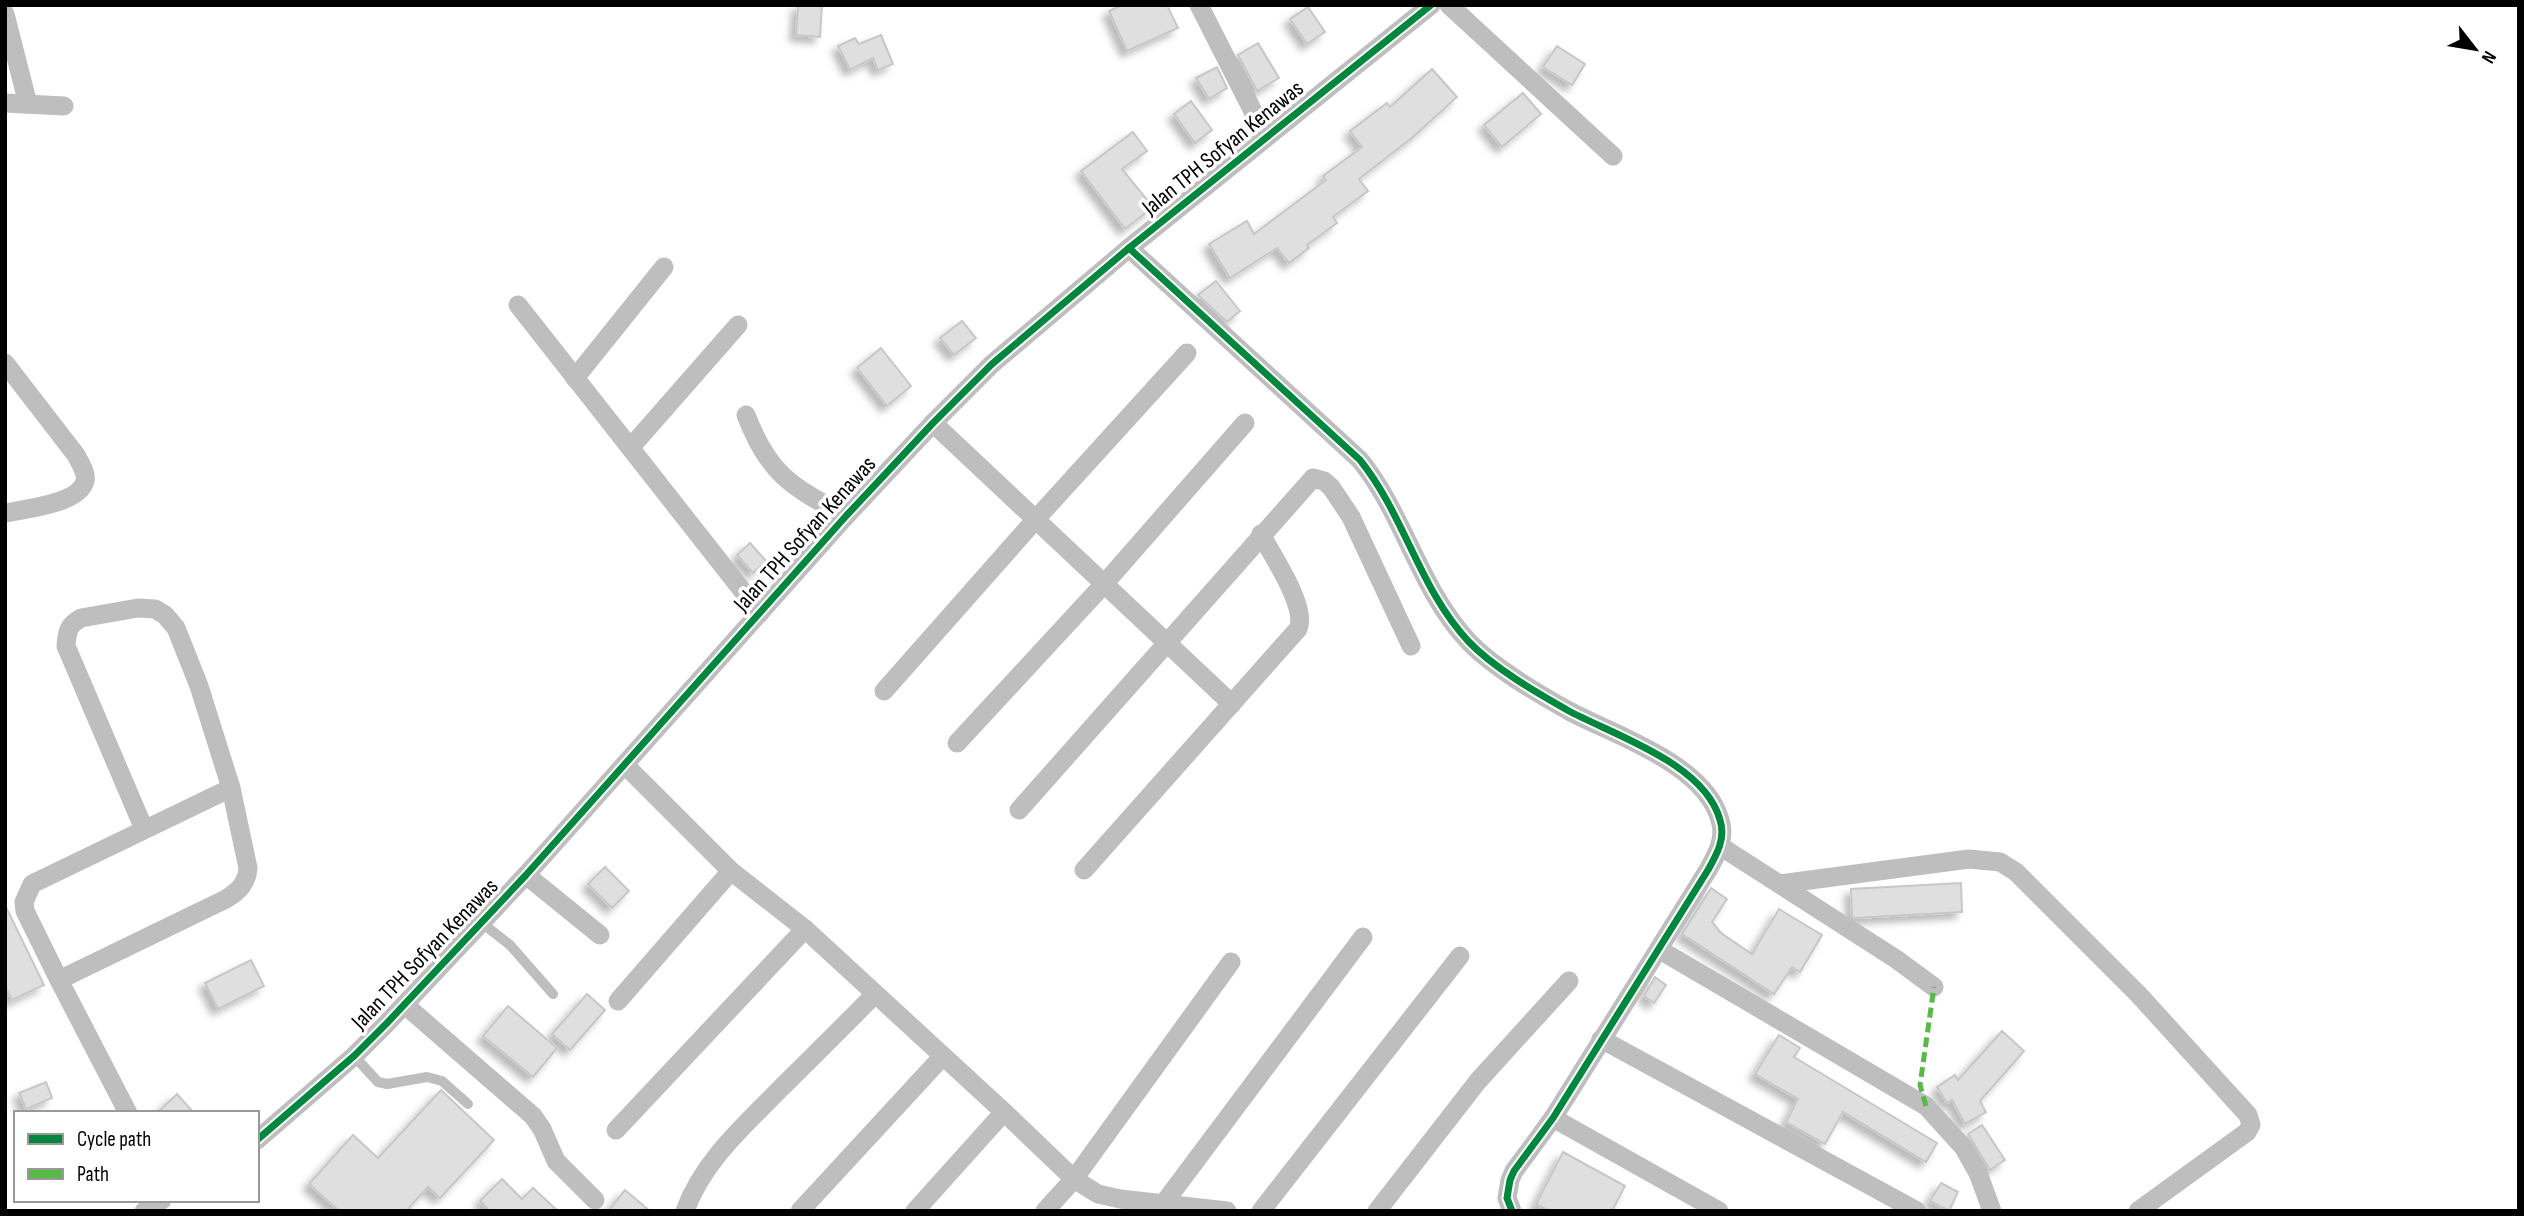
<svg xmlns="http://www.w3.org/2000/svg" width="2524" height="1216" font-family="'Sofia Sans Condensed',sans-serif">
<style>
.building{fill:#dfdfdf;stroke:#c7c7c7;stroke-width:2;filter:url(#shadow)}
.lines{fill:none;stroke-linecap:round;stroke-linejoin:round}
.lane{stroke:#bebebe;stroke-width:10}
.street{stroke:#bebebe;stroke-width:19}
.quiet{stroke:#58b947;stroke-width:5;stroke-dasharray:10 5;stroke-linecap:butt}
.cycleway-casing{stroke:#fff;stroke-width:11}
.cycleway{stroke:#00873e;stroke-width:7}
.labels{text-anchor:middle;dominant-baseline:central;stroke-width:7;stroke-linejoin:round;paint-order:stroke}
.street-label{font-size:23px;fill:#000;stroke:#fff}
</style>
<defs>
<filter id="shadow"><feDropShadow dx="-6" dy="6" stdDeviation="3.5" flood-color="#0004"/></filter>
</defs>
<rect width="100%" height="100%" fill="#fff"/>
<!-- building -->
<g class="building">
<path d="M798,5H822L820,37L796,35Z"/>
<path d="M1122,5H1167L1178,28L1127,51L1109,11Z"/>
<path d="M1308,7L1325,32L1307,44L1290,19Z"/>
<path d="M881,35L893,64L878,70L873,58L850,70L838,46L855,38L859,44Z"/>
<path d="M1258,43L1279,78L1257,91L1238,55Z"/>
<path d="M1557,46L1585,64L1572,85L1543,67Z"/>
<path d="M1217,67L1227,88L1209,99L1196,78Z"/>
<path d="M1432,69L1457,97L1413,137L1359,179L1368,191L1333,217L1337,223L1307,245L1309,248L1289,263L1277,248L1230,278L1209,244L1247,221L1254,234L1326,180L1323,176L1362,147L1350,131L1387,103L1390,107Z"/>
<path d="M1523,93L1541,114L1502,147L1484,125Z"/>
<path d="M1191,101L1212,130L1195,143L1174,114Z"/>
<path d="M1133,132L1147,151L1122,169L1153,207L1125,229L1081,171Z"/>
<path d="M1216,281L1240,311L1227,322L1198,295Z"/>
<path d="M962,321L976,338L954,355L940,338Z"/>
<path d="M881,348L911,386L887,406L857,368Z"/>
<path d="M750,543L766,561L753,573L737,555Z"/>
<path d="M605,867L629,891L612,908L588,884Z"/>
<path d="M1961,883L1962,912L1855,918L1852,916L1851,889Z"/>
<path d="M1711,888L1727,899L1712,922L1721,933L1752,954L1779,909L1822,935L1800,972L1792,967L1774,994L1682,934Z"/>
<path d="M5,905L44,985L12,1000L5,986Z"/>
<path d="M251,960L264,986L218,1009L205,983Z"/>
<path d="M1655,977L1666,985L1654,1003L1644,996Z"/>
<path d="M587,994L605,1010L570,1050L552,1034Z"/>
<path d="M508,1006L557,1048L533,1077L483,1036Z"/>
<path d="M2002,1031L2024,1051L1980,1101L1986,1112L1965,1124L1952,1100L1947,1103L1937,1087L1955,1075L1958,1080Z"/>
<path d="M1779,1035L1800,1048L1794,1057L1937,1143L1926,1162L1843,1112L1825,1144L1786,1122L1798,1099L1755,1074Z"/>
<path d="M46,1082L52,1098L26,1109L19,1093Z"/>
<path d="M441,1090L494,1140L440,1198L428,1187L406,1211H339L309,1184L353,1135L378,1158Z"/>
<path d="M177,1094L194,1113H157Z"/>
<path d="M1982,1125L2005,1160L1990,1170L1968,1134Z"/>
<path d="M1563,1152L1625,1186L1612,1211H1549L1536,1204Z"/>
<path d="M502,1179L522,1199L533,1188L558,1211H490L480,1201Z"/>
<path d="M1941,1183L1958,1192L1949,1211L1930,1201Z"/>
<path d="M625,1190L650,1211H608Z"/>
</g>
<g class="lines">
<!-- lane -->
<g class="lane">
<path d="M482,923L510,945L553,994"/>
<path d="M354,1056L378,1082L387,1084L427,1077L442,1081L468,1104"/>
</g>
<!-- street -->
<g class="street">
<path d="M1199,5L1266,137"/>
<path d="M1449,5L1613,156"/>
<path d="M5,14L28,104"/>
<path d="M5,103L64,106"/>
<path d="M1129,248L1360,460C1405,516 1419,589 1469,642C1494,668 1537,693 1569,711C1616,736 1705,764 1720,820C1726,838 1717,854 1708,870L1553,1118L1514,1171L1510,1180L1507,1198L1512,1211"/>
<path d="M518,305L760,613"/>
<path d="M5,363L76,455C80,463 87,473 85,481C79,504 25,509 5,513"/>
<path d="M575,378L664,267"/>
<path d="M746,415C769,475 791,486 846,516"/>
<path d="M933,423L1232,704"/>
<path d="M631,447L738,325"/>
<path d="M884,691L1036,519L1187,353"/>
<path d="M957,743L1105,583L1245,423"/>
<path d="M625,765L731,871L805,929L1004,1112L1074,1179L1098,1194L1120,1199L1227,1211"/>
<path d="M1019,810L1313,478L1324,481L1331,487L1351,517L1411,646"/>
<path d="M1720,846L1896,959L1934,987"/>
<path d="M1084,870L1298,629C1308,608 1272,555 1261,534"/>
<path d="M526,875L600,935"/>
<path d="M1780,884L1969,859L2000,862L2016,872L2139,995L2248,1115L2251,1125L2247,1132L2138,1211"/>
<path d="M1660,950L1926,1106L1964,1148L1978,1173L1992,1211"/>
<path d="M59,980L25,911L24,902L32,884L231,788"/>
<path d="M618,1001L731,871"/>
<path d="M405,1005L533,1116L542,1129L556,1161L595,1200"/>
<path d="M1601,1039L1917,1211"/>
<path d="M128,1113L59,980L226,899C239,891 247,883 248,868L231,788L199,686L176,628L165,615L155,609L138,608L81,618C68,625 67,632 66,646L144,829"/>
<path d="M1553,1118L1719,1211"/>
<path d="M616,1130L805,929"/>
<path d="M257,1140L354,1056L387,1023L526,875L846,516L933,423L992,364L1129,248L1431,5"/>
<path d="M1164,1203L1363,937"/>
<path d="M144,1211L162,1200"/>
<path d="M685,1211C703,1161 744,1126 780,1089C812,1057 844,1026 875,994"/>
<path d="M800,1211L943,1056"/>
<path d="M915,1211L1004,1112"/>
<path d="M1045,1211L1074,1179L1231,962"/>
<path d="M1261,1211L1460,956"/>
<path d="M1377,1211L1478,1081L1569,981"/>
</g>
<!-- quiet -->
<path class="quiet" d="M1926,1106L1920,1085L1934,987"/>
<defs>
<g id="cycleway">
<path d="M1129,248L1360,460C1405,516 1419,589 1469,642C1494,668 1537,693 1569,711C1616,736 1705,764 1720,820C1726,838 1717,854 1708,870L1553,1118L1514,1171L1510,1180L1507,1198L1512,1211"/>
<path d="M257,1140L354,1056L387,1023L526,875L846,516L933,423L992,364L1129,248L1431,5"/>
</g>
</defs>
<!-- cycleway casing -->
<use href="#cycleway" class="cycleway-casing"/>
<!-- cycleway -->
<use href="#cycleway" class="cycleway"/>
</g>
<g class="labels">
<!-- street labels -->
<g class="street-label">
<text transform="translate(1223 148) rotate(-39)">Jalan TPH Sofyan Kenawas</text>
<text transform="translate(805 534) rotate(-48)">Jalan TPH Sofyan Kenawas</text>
<text transform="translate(425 954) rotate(-46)">Jalan TPH Sofyan Kenawas</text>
</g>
</g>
<!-- border -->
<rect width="2524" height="1216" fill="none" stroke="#000000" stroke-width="14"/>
<!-- legend -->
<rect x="14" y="1111" width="245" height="91" fill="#ffffff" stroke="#999999" stroke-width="2"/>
<rect x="28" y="1134" width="35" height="10" fill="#00873e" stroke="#999999" stroke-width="2"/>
<text x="77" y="1146" font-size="21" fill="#000000">Cycle path</text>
<rect x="28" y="1169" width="35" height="10" fill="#58b947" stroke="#999999" stroke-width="2"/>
<text x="77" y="1181" font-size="21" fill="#000000">Path</text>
<!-- north arrow -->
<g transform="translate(2475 49) rotate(121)" stroke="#ffffff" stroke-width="5" paint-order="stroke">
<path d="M0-5L12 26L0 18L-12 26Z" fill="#000000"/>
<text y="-10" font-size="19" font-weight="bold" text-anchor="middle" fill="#000000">N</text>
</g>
</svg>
